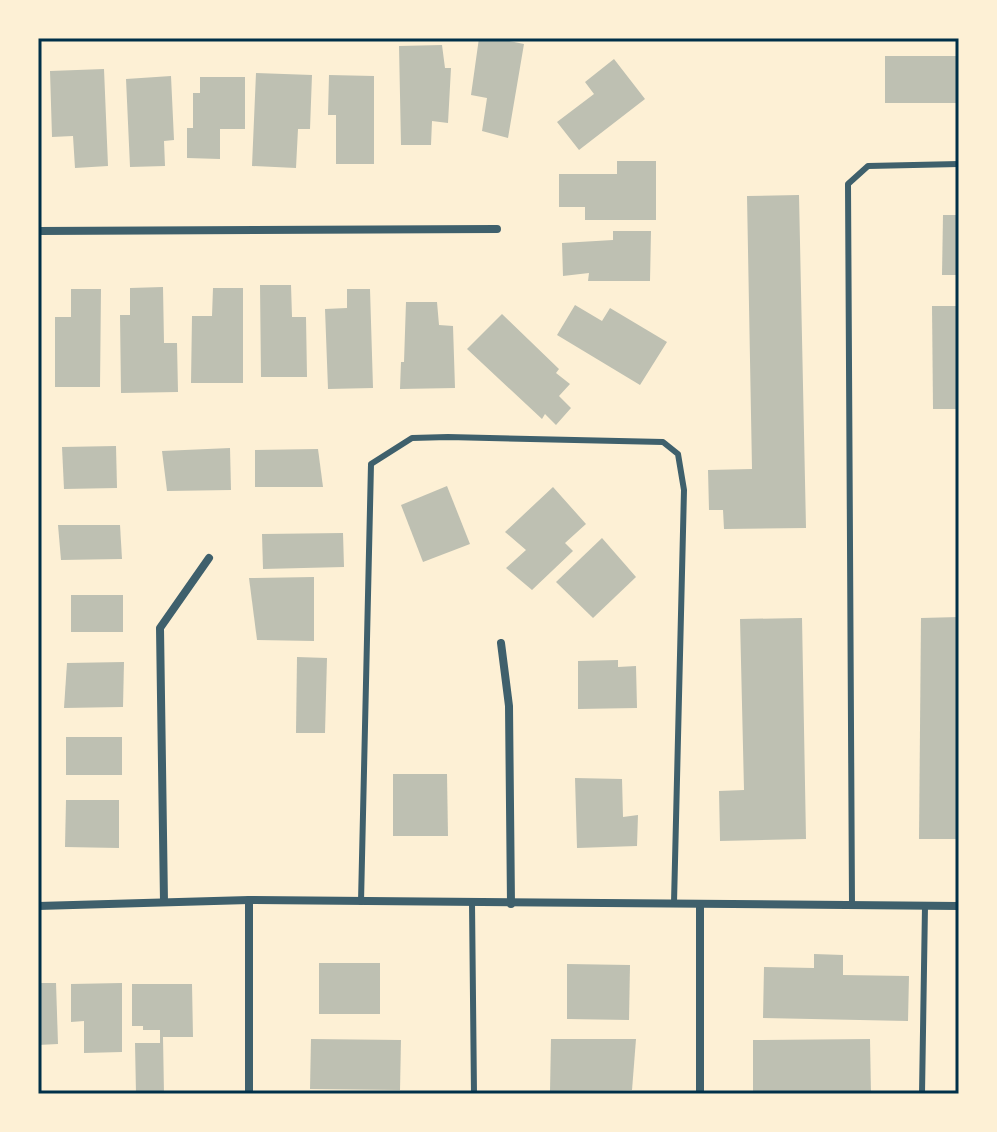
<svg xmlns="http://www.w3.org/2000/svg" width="997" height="1132" font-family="Bitter,serif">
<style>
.building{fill:#bec0b2}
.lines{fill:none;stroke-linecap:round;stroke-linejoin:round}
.service{stroke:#3f606c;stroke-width:6}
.minor{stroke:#3f606c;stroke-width:8}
.neatline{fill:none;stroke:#003049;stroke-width:3}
</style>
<rect width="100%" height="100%" fill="#fdf0d5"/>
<!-- building -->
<g class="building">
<path d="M479,38H495L524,44L508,138L482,131L487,98L471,95Z"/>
<path d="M442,45L445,68H451L448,123L432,121L431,145H401L399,46Z"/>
<rect x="885" y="56" width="74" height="47"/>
<path d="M614,59L645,99L579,150L557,122L594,94L585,82Z"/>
<path d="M104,69L108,166L75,168L73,136L52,137L50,71Z"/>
<path d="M256,73L312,75L310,129H298L296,168L252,166Z"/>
<path d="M329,75L374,76V164H336V115H328Z"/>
<path d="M171,76L174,140L164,141L165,166L130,167L126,79Z"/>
<path d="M200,77H245V129H220V159L187,158V128H193V93H200Z"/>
<path d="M617,161H656V220H585V207H559V174H617Z"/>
<path d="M799,195L806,528L724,529L723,510H709L708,470L752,469L747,196Z"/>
<path d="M943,215H959V275H942Z"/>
<path d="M613,231H651L650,281H588L589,273L563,276L562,243L613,240Z"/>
<path d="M260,285H291L292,317H306L307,377H261Z"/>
<path d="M163,287L164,343H177L178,392L121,393L120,315H130V288Z"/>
<path d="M213,288H243V383H191L192,316H212Z"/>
<path d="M71,289H101L100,387H55V317H71Z"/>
<path d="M347,289H370L373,388L328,389L325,309L347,308Z"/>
<path d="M406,302H437L439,325L453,326L455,388L400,389L401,362H404Z"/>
<path d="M575,305L602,321L610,308L667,342L640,385L557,335Z"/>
<path d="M932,306H959V409H933Z"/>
<path d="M502,314L559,369L556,373L570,384L559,396L571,408L556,425L545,414L542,419L467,349Z"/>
<path d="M116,446L117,488L64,489L62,447Z"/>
<path d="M230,448L231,490L167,491L162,451Z"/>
<path d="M318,449L323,487H255V450Z"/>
<path d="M447,486L470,544L423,562L401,505Z"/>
<path d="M553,487L586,524L565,543L573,551L532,590L506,568L526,550L505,532Z"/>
<path d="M58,525H120L122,559L61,560Z"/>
<path d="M343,533L344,567L263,569L262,534Z"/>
<path d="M602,538L636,577L593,618L556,582Z"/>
<path d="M314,577V641L257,640L249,578Z"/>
<rect x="71" y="595" width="52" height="37"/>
<path d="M959,617V839H919L921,618Z"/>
<path d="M802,618L806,839L720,841L719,791L744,790L740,619Z"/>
<path d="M297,657L327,658L325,733H296Z"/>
<path d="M618,660V667L636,666L637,708L578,709V661Z"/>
<path d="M124,662L123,707L64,708L67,663Z"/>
<rect x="66" y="737" width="56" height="38"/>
<path d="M393,774H447L448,836H393Z"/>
<path d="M575,778L622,779L623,817L638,815L637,846L577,848Z"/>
<path d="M66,800H119V848L65,847Z"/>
<path d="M814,954L843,955V975L909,976L908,1021L763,1018L764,967L814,968Z"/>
<rect x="319" y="963" width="61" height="51"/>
<path d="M567,964L630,965L629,1020L567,1019Z"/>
<path d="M38,983H56L58,1044L38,1045Z"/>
<path d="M122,983V1052L84,1053V1021L71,1022V984Z"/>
<path d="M132,984H192L193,1037H163L164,1094H136L135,1043H160V1030H143V1026H132Z"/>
<path d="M311,1039L401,1040L400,1090L310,1089Z"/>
<path d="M551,1039H636L632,1090L550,1091Z"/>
<path d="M870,1039L871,1094H753V1040Z"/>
</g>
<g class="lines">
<!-- service -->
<g class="service">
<path d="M361,902L371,464L412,438L448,437L663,442L678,454L684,490L674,903"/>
<path d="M472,903L474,1094"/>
<path d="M852,905L848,184L868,166L959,164"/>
<path d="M922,1094L925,906"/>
</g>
<!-- minor -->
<g class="minor">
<path d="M38,231L497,229"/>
<path d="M501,643L509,706L511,904"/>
<path d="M249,900V1094"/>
<path d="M164,902L160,628L209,558"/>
<path d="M700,904V1094"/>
<path d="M38,906L249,900L959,906"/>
</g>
</g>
<!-- border -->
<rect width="997" height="1132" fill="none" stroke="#fdf0d5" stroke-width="80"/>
<rect x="40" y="40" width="917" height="1052" class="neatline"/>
</svg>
